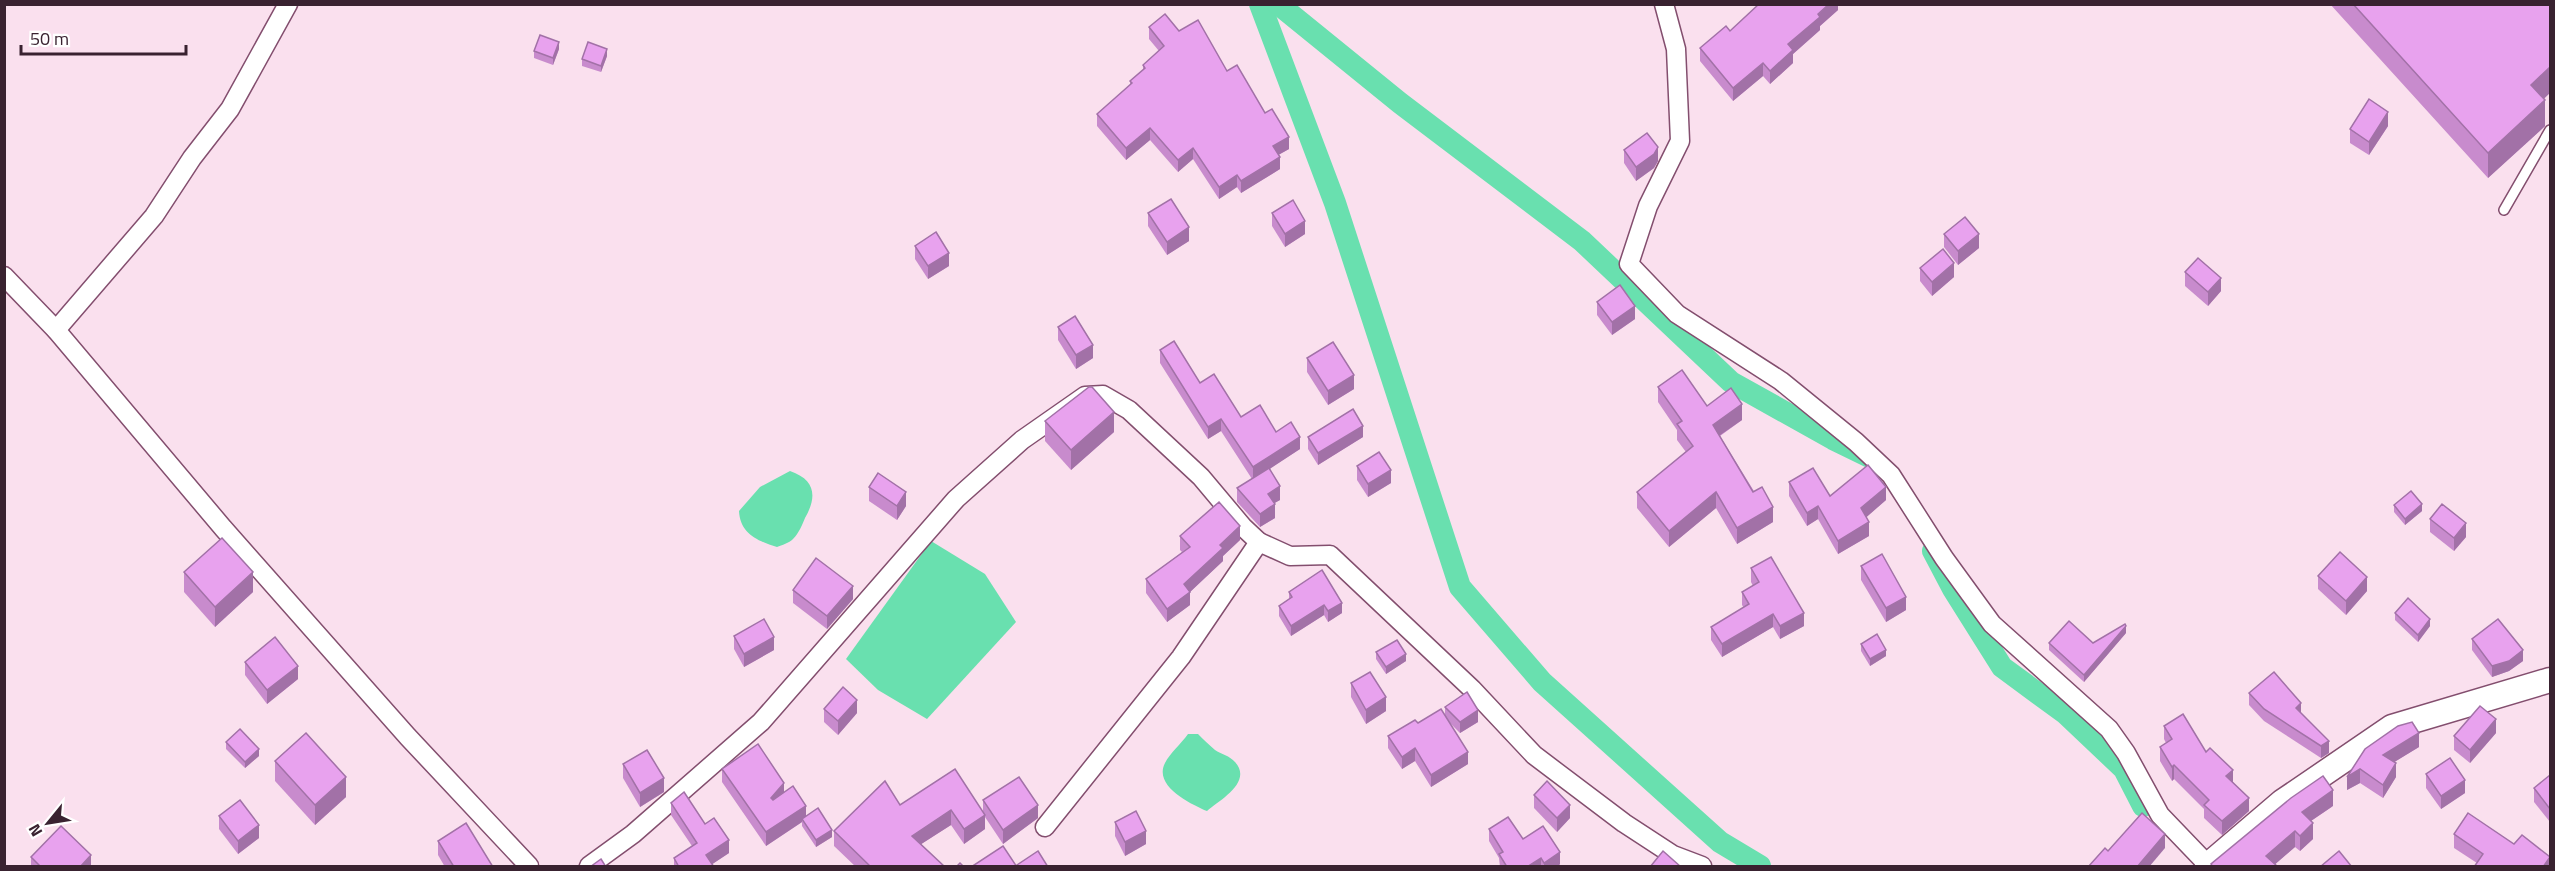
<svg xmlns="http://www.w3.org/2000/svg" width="2555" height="871" font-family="'Titillium Web',sans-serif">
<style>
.water{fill:#69e0af}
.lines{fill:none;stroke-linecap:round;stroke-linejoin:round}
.canal{stroke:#69e0af;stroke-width:22}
.lane-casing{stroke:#834e6e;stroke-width:12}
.street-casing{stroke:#834e6e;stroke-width:21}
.secondary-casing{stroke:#834e6e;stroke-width:27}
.lane{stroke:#fff;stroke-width:9}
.street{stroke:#fff;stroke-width:18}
.secondary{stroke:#fff;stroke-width:24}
.wall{fill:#c88bcd}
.shaded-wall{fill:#a271a7}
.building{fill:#e8a2ee;stroke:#a271a7;stroke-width:1.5}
</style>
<rect width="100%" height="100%" fill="#fae0ee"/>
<!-- water -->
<g class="water">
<path d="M790,471C816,480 817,497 805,518C802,525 799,533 793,539C789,543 782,545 777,547C757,541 740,533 739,511L760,487Z"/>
<path d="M931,541L985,574L1016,622L927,719L878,690L846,659Z"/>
<path d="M1188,734H1198C1203,739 1209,745 1215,750C1221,754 1230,756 1235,762C1253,782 1220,800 1207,811C1191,804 1153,786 1165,763C1170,753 1181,744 1188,734Z"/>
</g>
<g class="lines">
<!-- canal -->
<g class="canal">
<path d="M1260,4L1335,203L1460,587L1542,682L1720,842L1760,866"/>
<path d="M1278,4L1400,103L1582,241L1731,382L1833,439L1870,457"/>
<path d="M1933,551L1953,589L2002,667L2066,714L2124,769L2143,806"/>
</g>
<defs>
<path id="lane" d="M2504,210L2550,130"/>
<g id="street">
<path d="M1664,4L1676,49L1680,141L1648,206L1629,264L1677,314L1781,381L1856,442L1891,475L1944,558L1992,624L2109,729L2126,753L2160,815L2208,865"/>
<path d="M4,276L56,330L223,528L408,737L529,866"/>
<path d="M56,330L154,216L192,158L230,109L288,4"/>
<path d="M1045,827L1181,657L1259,542L1290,556L1330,555L1472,689L1534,755L1624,823L1673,855L1702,866"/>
<path d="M589,866L633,834L761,722L956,499L1022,440L1085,396L1103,395L1129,410L1201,477L1243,527L1259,542"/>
</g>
<path id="secondary" d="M2207,866L2282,802L2392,727L2550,680"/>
</defs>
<!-- lane casing -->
<use href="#lane" class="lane-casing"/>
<!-- street casing -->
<use href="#street" class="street-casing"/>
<!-- secondary casing -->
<use href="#secondary" class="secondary-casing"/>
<!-- lane -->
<use href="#lane" class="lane"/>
<!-- street -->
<use href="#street" class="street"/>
<!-- secondary -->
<use href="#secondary" class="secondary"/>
</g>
<!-- wall -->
<g class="wall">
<path d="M1838,4V10L1820,26V30L1793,54V63L1770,84L1763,76L1733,101L1700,61V48L1730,31Z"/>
<path d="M2330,4H2550L2544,99L2545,126L2488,178Z"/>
<path d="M1149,27L1179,31L1227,71L1265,113L1289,149L1278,155L1280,169L1241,193L1237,187L1219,199L1193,159L1178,172L1150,140L1126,160L1097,126V114L1130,85V81L1143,70V65L1159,51L1149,39Z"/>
<path d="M559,49L553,65L534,58V51Z"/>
<path d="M607,56L601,72L582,66V59Z"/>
<path d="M2388,126L2369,155L2350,143V129Z"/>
<path d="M1624,150L1658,161L1654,168L1636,181L1624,163Z"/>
<path d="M1148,213L1189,241L1167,255L1148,226Z"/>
<path d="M1272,213L1305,234L1285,247L1272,226Z"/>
<path d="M1944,234L1979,248L1958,265L1944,247Z"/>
<path d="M915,246L949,266L928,279L915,259Z"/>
<path d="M1920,268L1954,277L1932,296L1920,281Z"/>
<path d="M2185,272L2221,291L2208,306L2185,286Z"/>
<path d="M1597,302L1635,319L1612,335L1597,315Z"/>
<path d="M1058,327L1093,358L1076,369L1058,340Z"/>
<path d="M1160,350L1241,417L1276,432L1300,449L1269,469L1280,500L1274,503L1275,518L1260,527L1237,502V488L1252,479L1221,431L1208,439L1160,363Z"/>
<path d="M1307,358L1354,389L1328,405L1307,372Z"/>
<path d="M1658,387L1742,420L1720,436L1773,522L1737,544L1716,508L1669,547L1637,508V492L1686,452L1677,440V430L1658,402Z"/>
<path d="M1045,421L1114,432L1071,470L1045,441Z"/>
<path d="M1308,437H1363L1318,465L1308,449Z"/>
<path d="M1357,466L1391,483L1368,497L1357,480Z"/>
<path d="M1789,482L1830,496L1886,500L1866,517L1869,536L1838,554L1818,519L1807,526L1789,496Z"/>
<path d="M869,487L906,506L897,520L869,501Z"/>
<path d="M2394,505L2422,511L2405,525L2394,512Z"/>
<path d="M2430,519L2466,537L2454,551L2430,532Z"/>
<path d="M1180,536L1240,540L1223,556V561L1190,592V605L1167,622L1146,593V579L1182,552L1180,550Z"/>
<path d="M1861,566L1906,610L1886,622L1861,580Z"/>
<path d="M1751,568L1804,626L1780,639L1773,627L1722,657L1711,640V627L1744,608L1742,605V592L1753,586L1751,582Z"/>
<path d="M184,572L253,592L215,627L184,592Z"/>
<path d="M2318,576L2367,591L2346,615L2318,589Z"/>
<path d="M793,590L853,599L827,629L793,603Z"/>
<path d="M1289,592L1342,613L1328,622L1324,615L1291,636L1279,616V606L1289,599Z"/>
<path d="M2395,613L2430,626L2418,642L2395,620Z"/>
<path d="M2126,633L2084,682L2049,650V643H2093Z"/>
<path d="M734,636L774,650L744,667L734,649Z"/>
<path d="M2472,639L2523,661L2509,671L2492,677L2472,650Z"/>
<path d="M1861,644L1886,656L1870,666L1861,651Z"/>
<path d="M1376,652L1406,661L1386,674L1376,659Z"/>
<path d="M245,662L298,679L267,704L245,675Z"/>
<path d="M1351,683L1386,711L1366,724L1351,697Z"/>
<path d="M2249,693L2301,714L2329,753L2321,758L2264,721L2249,705Z"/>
<path d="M1445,707L1478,722L1460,733L1449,722L1468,764L1431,787L1415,761L1402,769L1388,748V736L1418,723L1445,716Z"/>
<path d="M824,709L857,713L838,735L824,722Z"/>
<path d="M2164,726L2206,752L2233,782L2249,811L2222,835L2204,818V809L2174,779L2172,781L2160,761V747L2166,743L2164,739Z"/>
<path d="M2496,733L2470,763L2454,750V736Z"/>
<path d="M226,742L259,756L245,768L226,749Z"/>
<path d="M2419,747L2394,762L2396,777L2383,798L2360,783L2347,790L2365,749Z"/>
<path d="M275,761L346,797L315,825L275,781Z"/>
<path d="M623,764L664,792L640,807L623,778Z"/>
<path d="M722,769L784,792L806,816L832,837L816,847L802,826V822L766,846L722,782Z"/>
<path d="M2426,774L2465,793L2441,809L2426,788Z"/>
<path d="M2550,775V822L2534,802V788Z"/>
<path d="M1534,795L1570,818L1557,832L1534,808Z"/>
<path d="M983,800L1038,818L1003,844L985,817V829L964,844L951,825L921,844L945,867H856L834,846V831L900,805L983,812Z"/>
<path d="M671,803L705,824L729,853L712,864L714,867H674V858L692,846L671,815Z"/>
<path d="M2333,806L2311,821L2313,839L2300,851L2295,847L2275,864L2278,867H2211V864Z"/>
<path d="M219,816L259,838L238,854L219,829Z"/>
<path d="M1115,822L1146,844L1125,856L1115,836Z"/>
<path d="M1489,829L1523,839L1560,864L1557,867H1500L1499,858L1489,841Z"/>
<path d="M2454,834L2514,844L2550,867L2477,863L2454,848Z"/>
<path d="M438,841L493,867H445L438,855Z"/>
<path d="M31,857L91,867H31Z"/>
</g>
<!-- shaded-wall -->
<g class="shaded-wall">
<path d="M1829,4H1838V10L1820,26V30L1793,54V63L1770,84V71L1788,44Z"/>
<path d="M559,42V49L553,65V58Z"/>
<path d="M607,49V56L601,72V66Z"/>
<path d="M1763,63V76L1733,101V88Z"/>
<path d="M2550,67V93L2531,111V85Z"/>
<path d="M2545,100V126L2543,128L2488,178V153Z"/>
<path d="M2388,112V126L2369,155V142Z"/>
<path d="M1150,128V140L1126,160V148Z"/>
<path d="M1289,137V149L1273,158V146Z"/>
<path d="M1658,147V161L1654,168L1636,181V167Z"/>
<path d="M1193,148V159L1178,172V160Z"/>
<path d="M1280,157V169L1241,193V181Z"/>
<path d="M1237,175V187L1219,199V187Z"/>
<path d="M1305,221V234L1285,247V234Z"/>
<path d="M1189,227V241L1167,255V242Z"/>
<path d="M1979,234V248L1958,265V251Z"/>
<path d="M949,253V266L928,279V266Z"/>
<path d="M1954,263V277L1932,296V282Z"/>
<path d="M2221,278V291L2208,306V292Z"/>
<path d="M1635,306V319L1612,335V322Z"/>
<path d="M1093,345V358L1076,369V355Z"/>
<path d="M1354,375V389L1328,405V391Z"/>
<path d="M1742,404V420L1713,440V425Z"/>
<path d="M1114,412V432L1071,470V450Z"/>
<path d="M1221,419V431L1208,439V427Z"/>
<path d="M1363,426V437L1318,465V453Z"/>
<path d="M1300,437V449L1253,480V467Z"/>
<path d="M1391,470V483L1368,497V484Z"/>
<path d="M1280,486V500L1268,507V494Z"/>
<path d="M1886,487V500L1861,522V508Z"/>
<path d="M906,492V506L897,520V506Z"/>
<path d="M1716,492V508L1669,547V531Z"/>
<path d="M1275,504V518L1260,527V514Z"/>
<path d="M2422,504V511L2405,525V519Z"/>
<path d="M1818,506V519L1807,526V513Z"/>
<path d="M1773,507V522L1737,544V528Z"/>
<path d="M1869,522V536L1838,554V541Z"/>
<path d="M2466,523V537L2454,551V538Z"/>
<path d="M1240,526V540L1223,556V561L1190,592V605L1167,622V609L1184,584L1220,545Z"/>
<path d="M253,572V592L215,627V607Z"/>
<path d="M2367,577V591L2346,615V601Z"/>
<path d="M853,586V599L827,629V616Z"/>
<path d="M1906,597V610L1886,622V608Z"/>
<path d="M1342,603V613L1328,622V611Z"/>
<path d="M1324,605V615L1291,636V626Z"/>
<path d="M1804,613V626L1780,639V626Z"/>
<path d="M1773,614V627L1722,657V644Z"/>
<path d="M2430,619V626L2418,642V635Z"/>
<path d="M2126,626V633L2084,682V675Z"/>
<path d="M774,637V650L744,667V654Z"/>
<path d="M1886,650V656L1870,666V659Z"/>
<path d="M2523,650V661L2509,671L2492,677V666Z"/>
<path d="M1406,654V661L1386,674V667Z"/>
<path d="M298,666V679L267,704V690Z"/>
<path d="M1386,697V711L1366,724V710Z"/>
<path d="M857,700V713L838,735V721Z"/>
<path d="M2301,703V715L2296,708Z"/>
<path d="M1478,710V722L1460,733V722Z"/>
<path d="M2496,719V733L2470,763V750Z"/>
<path d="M2419,733V747L2383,769V755Z"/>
<path d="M2329,741V753L2321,758V746Z"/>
<path d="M1415,748V761L1402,769V757Z"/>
<path d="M259,749V756L245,768V762Z"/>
<path d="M1468,752V764L1431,787V775Z"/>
<path d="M2396,763V777L2383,798V785Z"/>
<path d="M2174,765V779L2172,781V767Z"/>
<path d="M2360,769V783L2347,790V777Z"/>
<path d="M2233,770V783L2226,776Z"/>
<path d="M346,777V797L315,825V805Z"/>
<path d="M664,778V792L640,807V793Z"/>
<path d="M2465,780V793L2441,809V796Z"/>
<path d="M784,783V797L771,812V798Z"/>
<path d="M2333,790V806L2302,827V812Z"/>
<path d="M2249,798V811L2222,835V821Z"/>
<path d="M1038,805V818L1003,844V830Z"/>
<path d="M1570,805V818L1557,832V818Z"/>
<path d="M806,806V819H802V822L766,846V832Z"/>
<path d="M951,810V825L912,850V836Z"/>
<path d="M985,815V829L964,844V829Z"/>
<path d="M2313,823V839L2300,851V836Z"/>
<path d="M259,825V838L238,854V841Z"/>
<path d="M832,830V837L816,847V840Z"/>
<path d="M1146,831V844L1125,856V842Z"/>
<path d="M2295,831V847L2272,867L2266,856Z"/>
<path d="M2165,834V848L2149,867H2137Z"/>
<path d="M729,840V853L708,867L706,855Z"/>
<path d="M1560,852V864L1557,867H1544V863Z"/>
<path d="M91,855V867H80Z"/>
<path d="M2550,857V867H2543Z"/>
<path d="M1541,858V867H1527Z"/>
</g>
<!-- building -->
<g class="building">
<path d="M1759,4H1829L1818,14L1820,17L1788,44L1793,50L1770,71L1763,63L1733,88L1700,48L1726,26L1730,31Z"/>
<path d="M2353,4H2550V67L2531,85L2545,100L2488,153Z"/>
<path d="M1165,14L1179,31L1198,20L1227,71L1237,65L1265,113L1272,109L1289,137L1273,146L1280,157L1241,181L1237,175L1219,187L1193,148L1178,160L1150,128L1126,148L1097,114L1132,83L1130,81L1145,68L1143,65L1164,46L1149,27Z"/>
<path d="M540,35L559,42L553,58L534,51Z"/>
<path d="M588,42L607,49L601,66L582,59Z"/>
<path d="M2369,99L2388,112L2369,142L2350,129Z"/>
<path d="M1647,133L1658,147L1654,154L1636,167L1624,150Z"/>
<path d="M1171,199L1189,227L1167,242L1148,213Z"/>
<path d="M1293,200L1305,221L1285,234L1272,213Z"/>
<path d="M1965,217L1979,234L1958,251L1944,234Z"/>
<path d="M936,232L949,253L928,266L915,246Z"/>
<path d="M1943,249L1954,263L1932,282L1920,268Z"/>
<path d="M2198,258L2221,278L2208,292L2185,272Z"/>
<path d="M1620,285L1635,306L1612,322L1597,302Z"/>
<path d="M1075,316L1093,345L1076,355L1058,327Z"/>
<path d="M1174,341L1200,383L1214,374L1241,417L1260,405L1276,432L1291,422L1300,437L1253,467L1221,419L1208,427L1160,350Z"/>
<path d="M1333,342L1354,375L1328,391L1307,358Z"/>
<path d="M1682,370L1707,406L1731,388L1742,404L1713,425L1753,492L1762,487L1773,507L1737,528L1716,492L1669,531L1637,492L1693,446L1677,424L1682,421L1658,387Z"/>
<path d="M1089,387H1092L1114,412L1071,450L1045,421Z"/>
<path d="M1353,409L1363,426L1318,453L1308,437Z"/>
<path d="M1379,452L1391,470L1368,484L1357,466Z"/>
<path d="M1868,465L1886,487L1861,508L1869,522L1838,541L1818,506L1807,513L1789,482L1813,468L1830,496Z"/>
<path d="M1269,468L1280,486L1268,494L1275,504L1260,514L1237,488Z"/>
<path d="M878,473L906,492L897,506L869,487Z"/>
<path d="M2411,491L2422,504L2405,519L2394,505Z"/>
<path d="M1219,502L1240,526L1220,545L1223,548L1184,584L1190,592L1167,609L1146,579L1190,547L1180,536Z"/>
<path d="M2442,504L2466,523L2454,538L2430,519Z"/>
<path d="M222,538L253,572L215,607L184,572Z"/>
<path d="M2340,552L2367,577L2346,601L2318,576Z"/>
<path d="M1882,554L1906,597L1886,608L1861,566Z"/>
<path d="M1771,557L1804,613L1780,626L1773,614L1722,644L1711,627L1749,604L1742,592L1759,582L1751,568Z"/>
<path d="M816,558L853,586L827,616L793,590Z"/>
<path d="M1322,570L1342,603L1328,611L1324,605L1291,626L1279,606L1292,597L1289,592Z"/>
<path d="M2408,598L2430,619L2418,635L2395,613Z"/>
<path d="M764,619L774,637L744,654L734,636Z"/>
<path d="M2498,619L2523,650L2509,661L2492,666L2472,639Z"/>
<path d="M2069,621L2093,643L2125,624L2126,626L2084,675L2049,643Z"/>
<path d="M1877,634L1886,650L1870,659L1861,644Z"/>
<path d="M275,637L298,666L267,690L245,662Z"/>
<path d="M1397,640L1406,654L1386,667L1376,652Z"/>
<path d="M1370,672L1386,697L1366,710L1351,683Z"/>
<path d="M2274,672L2301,703L2296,708L2329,741L2321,746L2264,709L2249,693Z"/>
<path d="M843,687L857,700L838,721L824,709Z"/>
<path d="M1467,692L1478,710L1460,722L1445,707Z"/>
<path d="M2480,706L2496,719L2470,750L2454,736Z"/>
<path d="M1441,709L1468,752L1431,775L1415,748L1402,757L1388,736L1415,720L1418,723Z"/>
<path d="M2183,714L2206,752L2210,748L2233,770L2226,776L2249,798L2222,821L2204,805L2209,800L2174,765L2172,767L2160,747L2172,739L2164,726Z"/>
<path d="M2412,722L2419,733L2383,755L2396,763L2383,785L2360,769L2347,777L2365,749L2398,726Z"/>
<path d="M240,729L259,749L245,762L226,742Z"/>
<path d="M306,733L346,777L315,805L275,761Z"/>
<path d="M758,744L784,783L771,798L773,800L793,786L806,806L766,832L722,769Z"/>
<path d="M647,750L664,778L640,793L623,764Z"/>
<path d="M2450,758L2465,780L2441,796L2426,774Z"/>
<path d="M955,769L985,815L964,829L951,810L912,836L945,867H871L834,831L885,781L900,805Z"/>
<path d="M2550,775V809L2534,788Z"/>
<path d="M2323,776L2333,790L2302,812L2313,823L2300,836L2295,831L2266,856L2278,867H2213L2211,864L2291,798Z"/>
<path d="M1019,777L1038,805L1003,830L983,800Z"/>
<path d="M1547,781L1570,805L1557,818L1534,795Z"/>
<path d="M684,792L705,824L714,818L729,840L706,855L714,867H679L674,858L697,843L671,803Z"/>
<path d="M240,800L259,825L238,841L219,816Z"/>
<path d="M818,808L832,830L816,840L802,819Z"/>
<path d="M1136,811L1146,831L1125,842L1115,822Z"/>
<path d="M2142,813L2165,834L2137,867H2088L2105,848L2108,851Z"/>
<path d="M2468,813L2514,844L2522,835L2550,857L2543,867H2474L2483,854L2454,834Z"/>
<path d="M1508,817L1523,839L1543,826L1560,852L1544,863L1541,858L1527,867H1507L1499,854L1503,852L1489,829Z"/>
<path d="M466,823L493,867H454L438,841Z"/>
<path d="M61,826L91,855L80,867H41L31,857Z"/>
<path d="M1003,846L1017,867H971Z"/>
<path d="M1038,851L1048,867H1018L1017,865Z"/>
<path d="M1663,851L1681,867H1650Z"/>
<path d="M2339,851L2352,867H2320Z"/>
<path d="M601,859L606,867H590Z"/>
<path d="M960,863L964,867H956Z"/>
</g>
<!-- border -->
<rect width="2555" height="871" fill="none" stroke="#392230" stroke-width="12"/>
<!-- north arrow -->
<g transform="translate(48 823) rotate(240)" stroke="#ffffff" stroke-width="4.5" paint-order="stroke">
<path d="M0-4.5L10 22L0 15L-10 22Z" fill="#392230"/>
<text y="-9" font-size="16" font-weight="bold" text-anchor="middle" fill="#392230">N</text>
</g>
<!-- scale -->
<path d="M21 45v9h165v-9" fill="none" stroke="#392230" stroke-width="3"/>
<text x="30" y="45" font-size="18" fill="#392230" stroke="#ffffff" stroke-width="4.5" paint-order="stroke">50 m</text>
</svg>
